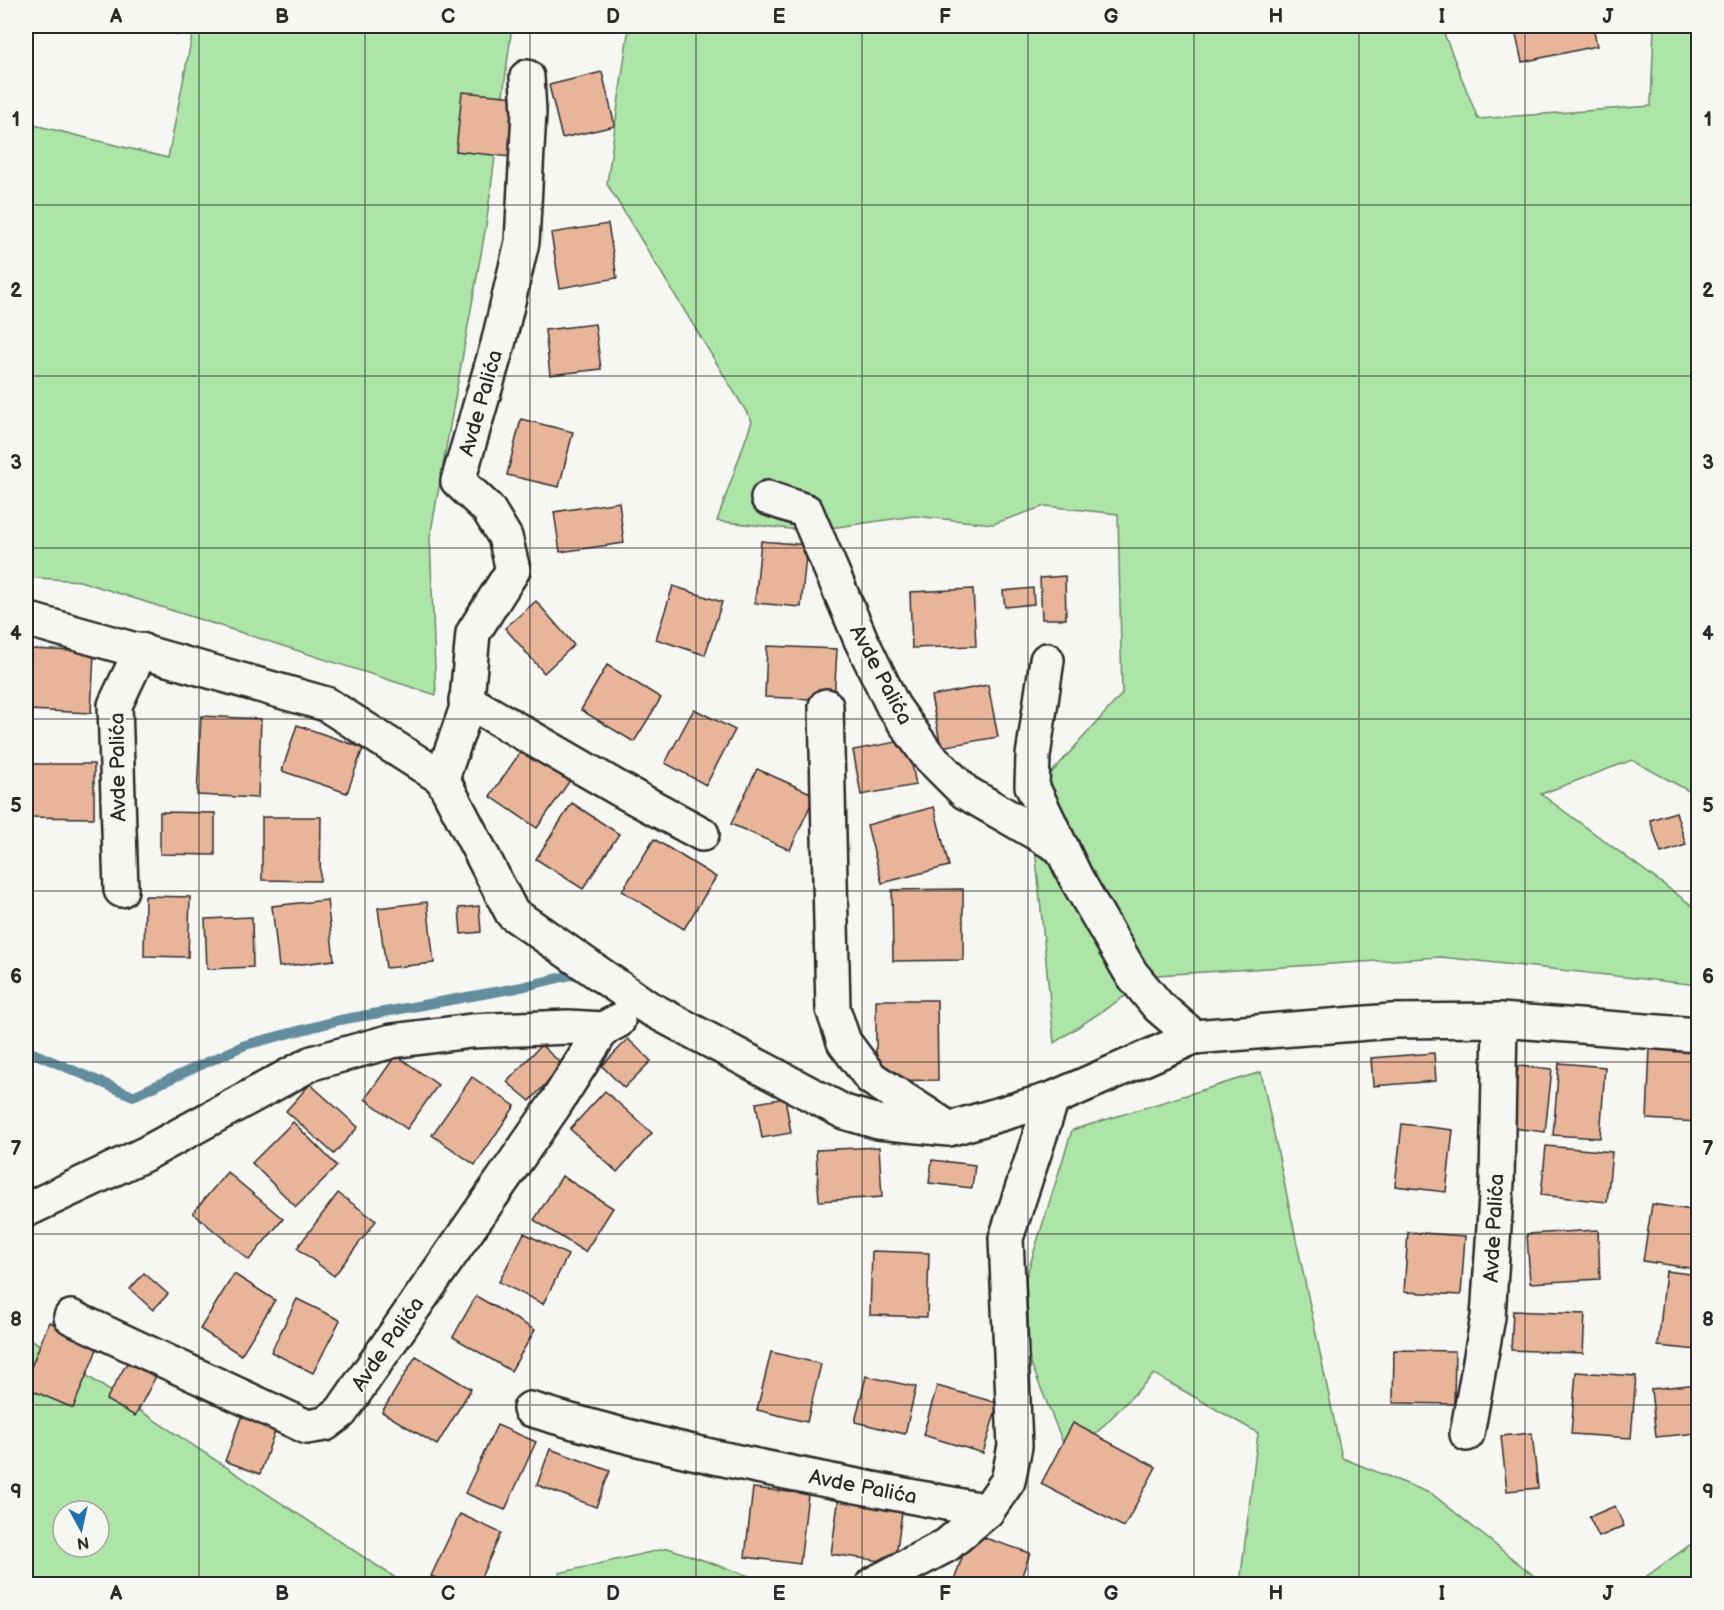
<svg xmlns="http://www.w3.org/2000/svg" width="1724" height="1610" font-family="'Balsamiq Sans',sans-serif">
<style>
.green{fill:#ade4a7;stroke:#6c8869;stroke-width:1.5;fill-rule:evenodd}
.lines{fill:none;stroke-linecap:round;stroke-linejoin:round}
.stream{stroke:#638d9d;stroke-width:10}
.building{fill:#e8b59a;stroke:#2b2b2b;stroke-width:1.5}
.minor-casing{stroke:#2b2b2b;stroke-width:38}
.minor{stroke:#f6f6f2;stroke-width:33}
.grid{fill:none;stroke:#2b2b2b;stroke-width:1.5;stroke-opacity:0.55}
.labels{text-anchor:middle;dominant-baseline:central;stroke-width:4.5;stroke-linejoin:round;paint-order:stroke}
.street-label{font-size:21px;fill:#2b2b2b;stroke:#f6f6f2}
.neatline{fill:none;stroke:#2b2b2b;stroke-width:2}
.grid-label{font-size:20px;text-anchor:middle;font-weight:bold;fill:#2b2b2b}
</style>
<rect width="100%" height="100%" fill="#f6f6f2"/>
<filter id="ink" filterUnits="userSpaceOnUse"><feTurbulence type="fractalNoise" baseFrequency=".0167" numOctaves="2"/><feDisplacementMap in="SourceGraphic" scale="12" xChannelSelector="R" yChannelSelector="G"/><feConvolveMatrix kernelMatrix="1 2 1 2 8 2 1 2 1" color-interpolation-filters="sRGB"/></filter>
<g filter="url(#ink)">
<!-- green -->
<g class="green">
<path d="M194,26H512L486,226L430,537L436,695L80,581L26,577V123L168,158Z"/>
<path d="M629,26H1441L1478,119L1651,106L1654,26H1698V796L1632,760L1541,794L1698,910V985L1441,957L1157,975L1054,1043L1030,797L1122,694L1118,514L1045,506L993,524L914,516L809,531L717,521L752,421L607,184Z"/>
<path d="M1261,1072L1342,1458L1432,1494L1544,1584H1240L1258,1433L1154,1374L1070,1460L1013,1319L1072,1130Z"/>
<path d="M26,1336L405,1584H26ZM63,1511H99V1547H63Z"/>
<path d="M1698,1539V1584H1636Z"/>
<path d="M668,1548L772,1584H564L559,1573Z"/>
</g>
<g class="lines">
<!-- stream -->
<path class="stream" d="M26,1050L133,1096L245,1045L340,1020L517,988L584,972"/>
</g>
<!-- building -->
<g class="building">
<path d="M153,26H181L178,35Z"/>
<path d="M1514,26H1593L1597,46L1522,62Z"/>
<path d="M602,72L615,126L562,138L549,85Z"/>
<path d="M462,92L516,97L511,157L456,151Z"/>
<path d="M608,224L617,278L560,288L551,233Z"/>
<path d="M595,324L601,369L550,375L545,330Z"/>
<path d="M521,419L573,432L559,487L507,475Z"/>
<path d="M619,502L624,543L560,552L554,512Z"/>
<path d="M761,541L807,545L801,607L755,603Z"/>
<path d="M1065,576L1066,619H1042L1040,578Z"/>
<path d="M673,586L722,602L705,655L656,639Z"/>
<path d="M1033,588L1034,604L1005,607L1003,591Z"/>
<path d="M973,589L976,646L912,648L910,592Z"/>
<path d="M536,601L574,645L544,673L505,628Z"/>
<path d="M767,646L837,649L834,700L765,697Z"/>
<path d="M31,649L94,652L91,713L28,710Z"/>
<path d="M607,665L661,698L634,742L581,710Z"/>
<path d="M988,685L998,737L941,747L931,696Z"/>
<path d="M694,709L735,730L706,785L665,763Z"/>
<path d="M201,716L261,719L258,798L197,795Z"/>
<path d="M297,725L363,748L347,793L282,771Z"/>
<path d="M907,740L916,785L861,795L853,750Z"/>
<path d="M526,744L573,776L537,828L490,796Z"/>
<path d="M26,764H94V818L26,817Z"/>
<path d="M757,769L815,795L790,850L731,824Z"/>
<path d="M572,803L619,834L583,889L536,859Z"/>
<path d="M934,807L949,866L882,883L867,825Z"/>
<path d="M160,812L215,813V855L160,854Z"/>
<path d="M1676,812L1686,845L1661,853L1650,820Z"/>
<path d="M262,817H321L320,881L262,880Z"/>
<path d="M654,839L716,877L684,929L622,891Z"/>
<path d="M963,889V960L893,961L892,890Z"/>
<path d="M145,896L190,897L188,957L144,956Z"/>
<path d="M327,900L334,960L279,967L272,906Z"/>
<path d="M427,902L434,963L386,968L378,908Z"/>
<path d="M479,906L481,932L461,934L459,908Z"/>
<path d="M252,917L253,967L207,969L205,919Z"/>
<path d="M876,1000H937L938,1080L876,1081Z"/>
<path d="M628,1039L651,1061L624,1088L602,1066Z"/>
<path d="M541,1045L563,1065L530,1101L507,1082Z"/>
<path d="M1650,1048L1698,1050V1122L1647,1119Z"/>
<path d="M1434,1053L1436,1081L1373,1086L1371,1058Z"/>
<path d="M396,1055L438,1085L407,1129L365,1099Z"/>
<path d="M1559,1063L1605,1067L1600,1138L1553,1135Z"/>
<path d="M1518,1066L1552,1069L1545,1132L1512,1128Z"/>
<path d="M472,1077L515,1106L475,1165L432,1135Z"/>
<path d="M310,1084L358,1127L334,1154L286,1111Z"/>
<path d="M605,1091L652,1133L617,1172L570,1129Z"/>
<path d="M785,1098L791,1133L762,1138L756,1103Z"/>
<path d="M293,1122L337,1166L296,1207L252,1163Z"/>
<path d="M1402,1124L1453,1130L1446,1192L1395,1186Z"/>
<path d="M1546,1146L1612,1152L1607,1202L1541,1195Z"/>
<path d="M879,1147L882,1197L819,1201L816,1150Z"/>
<path d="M932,1160L975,1165L972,1188L929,1183Z"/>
<path d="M227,1172L283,1219L249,1260L193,1213Z"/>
<path d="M562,1176L613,1208L585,1252L534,1220Z"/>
<path d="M338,1193L376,1221L334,1276L297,1248Z"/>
<path d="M1652,1204L1698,1211V1256L1696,1269L1643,1261Z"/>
<path d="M1598,1230L1600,1279L1530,1283L1527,1234Z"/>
<path d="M1408,1232L1465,1236L1461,1295L1404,1292Z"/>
<path d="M524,1233L568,1255L543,1304L499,1282Z"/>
<path d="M872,1251L929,1253L927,1317L870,1315Z"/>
<path d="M1666,1271L1698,1275V1350L1658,1346Z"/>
<path d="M144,1273L168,1294L153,1310L130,1289Z"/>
<path d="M234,1274L275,1300L241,1355L200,1329Z"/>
<path d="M476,1296L535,1330L511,1371L453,1337Z"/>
<path d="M297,1299L340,1320L313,1373L271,1352Z"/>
<path d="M1513,1311L1585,1314L1583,1353L1511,1350Z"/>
<path d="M49,1322L100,1342L73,1408L26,1388V1380Z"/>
<path d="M1394,1350L1455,1351L1454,1404L1393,1403Z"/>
<path d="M771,1352L821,1364L807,1422L757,1410Z"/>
<path d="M416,1356L471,1389L437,1445L382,1412Z"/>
<path d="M128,1361L156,1376L135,1416L106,1400Z"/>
<path d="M1576,1372L1636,1376L1631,1438L1571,1434Z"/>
<path d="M866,1376L916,1387L905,1434L855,1422Z"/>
<path d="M1698,1384V1433L1656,1437L1651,1389Z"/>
<path d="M937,1386L998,1403L983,1453L923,1435Z"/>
<path d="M244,1410L278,1422L260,1474L225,1461Z"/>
<path d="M1073,1423L1156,1467L1124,1527L1041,1484Z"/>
<path d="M497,1425L536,1442L505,1510L465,1493Z"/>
<path d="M1532,1433L1538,1488L1507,1491L1501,1436Z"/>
<path d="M550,1449L610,1471L596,1507L537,1485Z"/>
<path d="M753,1488L808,1494L800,1564L745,1557Z"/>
<path d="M839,1496L903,1505L895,1563L831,1554Z"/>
<path d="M1615,1506L1624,1526L1599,1537L1589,1517Z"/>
<path d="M460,1514L501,1533L478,1584H450L431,1576Z"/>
<path d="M970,1533L1030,1553L1019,1584H953Z"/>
</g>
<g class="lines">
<defs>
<g id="minor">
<path d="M768,498L806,511L861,640L893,706L927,754L965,792L1062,848"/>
<path d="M26,619L326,704L442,778L512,913L647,1007L844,1112L878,1122L949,1129L1052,1099L1194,1037L1392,1021L1500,1020L1698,1035"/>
<path d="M1047,660L1033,756L1032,786L1076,878L1131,973L1158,1006L1194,1037"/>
<path d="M466,700L621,790L702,834"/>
<path d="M826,706L833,1009L844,1042L871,1078L945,1126"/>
<path d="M442,778L466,710L473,633L513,570L505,537L488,509L458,481L498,344L522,242L529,112L527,77"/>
<path d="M121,890L115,705L141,650"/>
<path d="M26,1210L145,1154L312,1063L392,1041L471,1031L568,1027L603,1029L618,1021"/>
<path d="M71,1317L307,1427L325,1424L341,1412L554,1106L603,1029"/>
<path d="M530,1409C679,1455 834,1481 987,1511"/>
<path d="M1467,1434L1488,1317L1497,1182L1500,1020"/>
<path d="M873,1584L947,1545L987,1511L1008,1481L1015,1446L1006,1238L1052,1099"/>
</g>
</defs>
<!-- minor casing -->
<use href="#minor" class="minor-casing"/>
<!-- minor -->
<use href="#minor" class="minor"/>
</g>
</g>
<!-- grid -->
<path class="grid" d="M199,26V1584M365,26V1584M530,26V1584M696,26V1584M862,26V1584M1028,26V1584M1194,26V1584M1359,26V1584M1525,26V1584M26,205H1698M26,376H1698M26,548H1698M26,719H1698M26,891H1698M26,1062H1698M26,1234H1698M26,1405H1698"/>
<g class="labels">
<!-- street labels -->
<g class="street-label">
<text transform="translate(481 403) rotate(-74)">Avde Palića</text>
<text transform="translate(881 675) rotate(62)">Avde Palića</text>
<text transform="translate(118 767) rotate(-91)">Avde Palića</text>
<text transform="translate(1494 1228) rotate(-87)">Avde Palića</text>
<text transform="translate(388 1344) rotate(-55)">Avde Palića</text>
<text transform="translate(863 1487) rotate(11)">Avde Palića</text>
</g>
</g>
<!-- margin -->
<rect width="1724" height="1610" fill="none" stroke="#f6f6f2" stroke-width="66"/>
<!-- north arrow -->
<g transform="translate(81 1529) rotate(172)"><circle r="28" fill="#f6f6f2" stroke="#a5a5a2" stroke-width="1.5"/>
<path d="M0-4.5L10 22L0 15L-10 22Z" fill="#1f6fb2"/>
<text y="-9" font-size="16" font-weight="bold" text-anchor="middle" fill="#2b2b2b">N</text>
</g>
<rect x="33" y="33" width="1658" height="1544" class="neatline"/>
<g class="grid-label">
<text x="116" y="23">A</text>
<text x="282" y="23">B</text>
<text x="448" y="23">C</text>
<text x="613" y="23">D</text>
<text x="779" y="23">E</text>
<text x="945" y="23">F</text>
<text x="1111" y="23">G</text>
<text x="1276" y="23">H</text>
<text x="1442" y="23">I</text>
<text x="1608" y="23">J</text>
<text x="16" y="126">1</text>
<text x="1708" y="126">1</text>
<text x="16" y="297">2</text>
<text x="1708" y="297">2</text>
<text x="16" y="469">3</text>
<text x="1708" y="469">3</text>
<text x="16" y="640">4</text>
<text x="1708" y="640">4</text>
<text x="16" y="812">5</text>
<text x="1708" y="812">5</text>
<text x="16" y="983">6</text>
<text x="1708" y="983">6</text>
<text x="16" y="1155">7</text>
<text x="1708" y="1155">7</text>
<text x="16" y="1326">8</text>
<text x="1708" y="1326">8</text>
<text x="16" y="1498">9</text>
<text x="1708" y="1498">9</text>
<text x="116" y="1600">A</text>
<text x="282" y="1600">B</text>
<text x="448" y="1600">C</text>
<text x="613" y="1600">D</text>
<text x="779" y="1600">E</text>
<text x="945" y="1600">F</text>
<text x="1111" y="1600">G</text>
<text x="1276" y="1600">H</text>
<text x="1442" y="1600">I</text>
<text x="1608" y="1600">J</text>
</g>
</svg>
